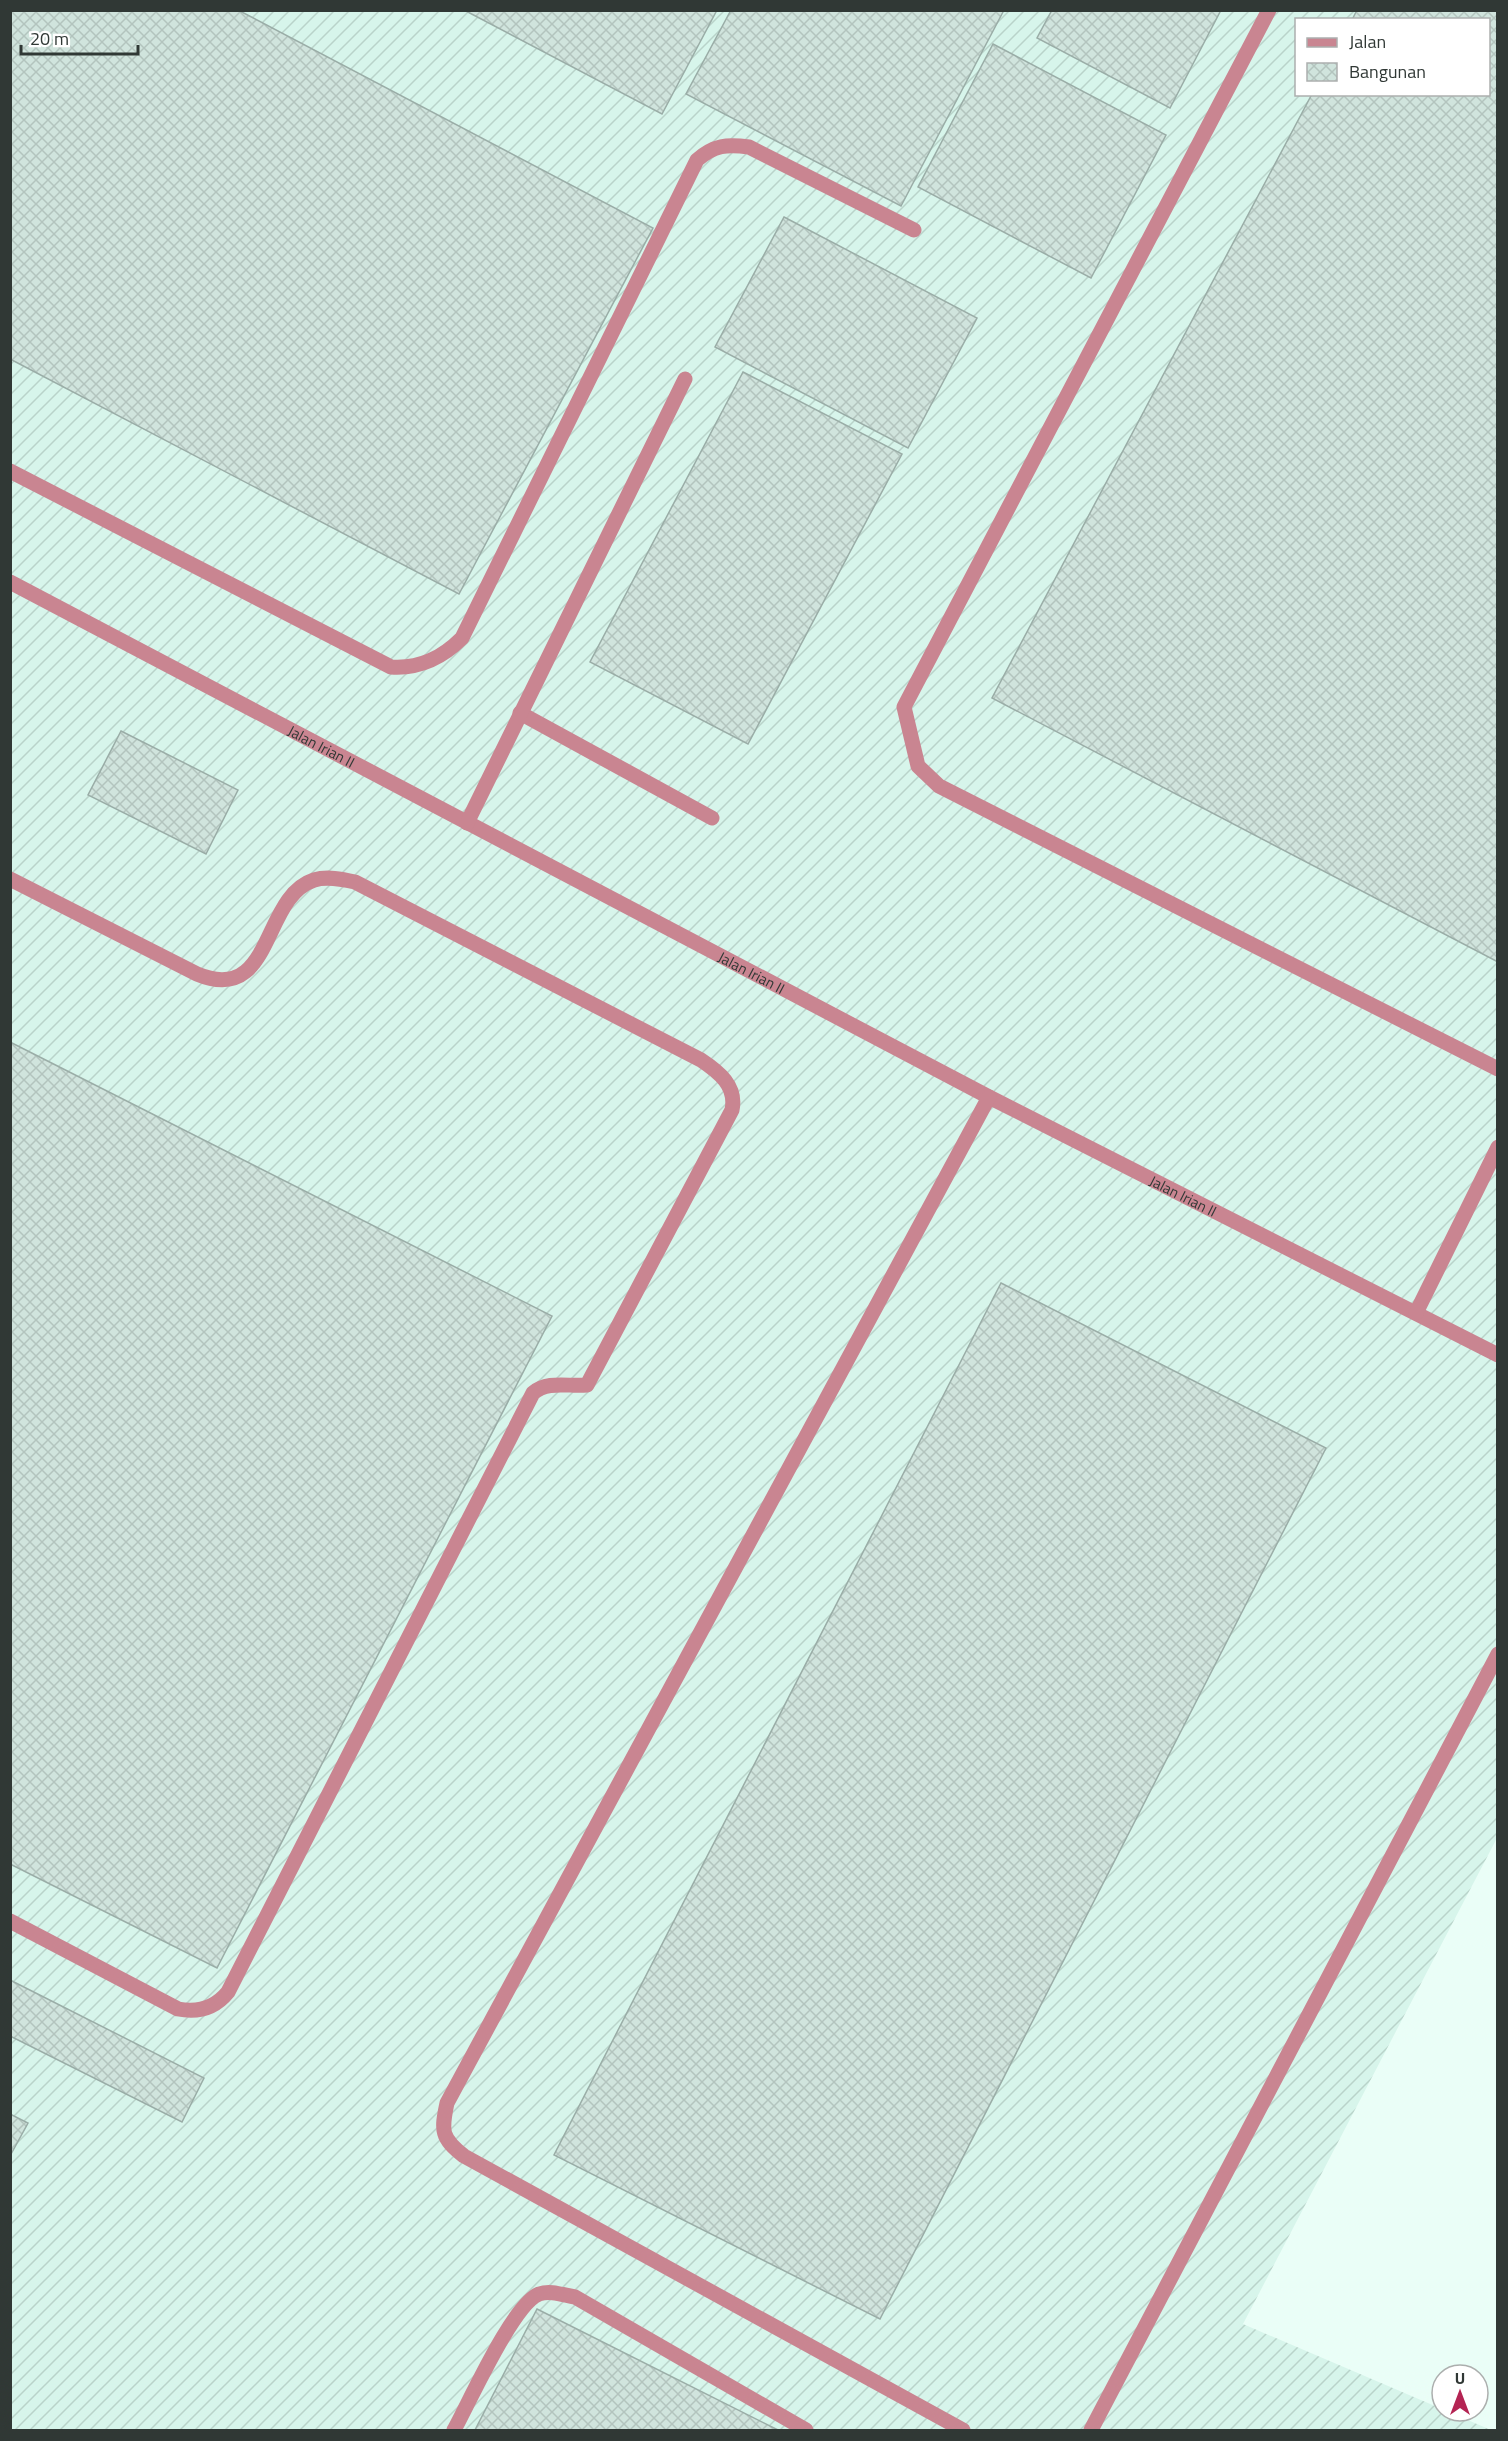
<svg xmlns="http://www.w3.org/2000/svg" width="1508" height="2441" font-family="'Titillium Web',sans-serif">
<style>
.industrial{fill:url(#industrial-furrows);fill-rule:evenodd}
.building{fill:url(#building-cross-hatch);stroke:#9aada7;stroke-width:1.5}
.lines{fill:none;stroke-linecap:round;stroke-linejoin:round}
.minor{stroke:#c98591;stroke-width:15}
.labels{text-anchor:middle;dominant-baseline:central;stroke-width:6;stroke-linejoin:round;paint-order:stroke}
.street-label{font-size:15px;fill:#303835;stroke:#fff}
</style>
<defs>
<pattern id="industrial-furrows" width="10" height="10" patternUnits="userSpaceOnUse" patternTransform="scale(1.5)"><rect width="10" height="10" fill="#d7f5eb"/><path d="M-1 1l2-2M0 10L10 0M9 11l2-2" fill="none" stroke="#b9d3ca"/></pattern>
<pattern id="building-cross-hatch" width="8" height="8" patternUnits="userSpaceOnUse" patternTransform="scale(1.5)"><rect width="8" height="8" fill="#d0e4dd"/><path d="M0 0l8 8M0 8l8-8" fill="none" stroke="#b3c4be"/></pattern>
</defs>
<rect width="100%" height="100%" fill="#eafef7"/>
<!-- industrial -->
<path class="industrial" d="M11,11H1497V1838L1243,2324L1491,2430H11ZM1296,20H1488V94H1296Z"/>
<!-- building -->
<g class="building">
<path d="M10,10H238L653,228L459,594L10,359Z"/>
<path d="M464,10H717L662,114Z"/>
<path d="M731,10H1004L901,206L686,94Z"/>
<path d="M1052,10H1221L1170,108L1037,38Z"/>
<path d="M1357,10H1498V962L992,698L1312,94H1488V20H1352Z"/>
<path d="M993,44L1166,135L1091,278L918,187Z"/>
<path d="M784,217L977,318L908,448L715,347Z"/>
<path d="M743,372L902,454L748,744L590,662Z"/>
<path d="M121,731L238,790L206,854L88,795Z"/>
<path d="M10,1042L552,1316L217,1968L10,1864Z"/>
<path d="M1001,1283L1326,1448L880,2319L554,2155Z"/>
<path d="M10,1980L204,2078L182,2122L10,2036Z"/>
<path d="M10,2114L28,2123L10,2156Z"/>
<path d="M537,2309L778,2430H475Z"/>
</g>
<g class="lines">
<!-- minor -->
<g class="minor">
<path d="M1269,10L904,707L918,766L939,786L1498,1069"/>
<path d="M10,471L391,667C420,669 442,658 462,638L697,160C714,145 727,144 749,147L914,230"/>
<path id="s1" d="M10,582L989,1097L1498,1355"/>
<path d="M520,713L712,818"/>
<path d="M467,823L685,379"/>
<path d="M10,879L197,974C274,1006 261,897 314,880C327,876 342,879 355,882L701,1060C719,1072 737,1086 732,1110L587,1385C569,1387 548,1380 533,1393L228,1992C215,2008 198,2013 178,2009L10,1921"/>
<path d="M1416,1313L1498,1147"/>
<path d="M454,2430C469,2403 513,2304 539,2294C551,2290 563,2295 575,2297L806,2430"/>
<path d="M963,2430L464,2156C441,2138 441,2131 447,2103L989,1097"/>
<path d="M1091,2430L1498,1654"/>
</g>
</g>
<g class="labels">
<!-- street labels -->
<g class="street-label">
<text stroke="none"><textPath href="#s1" startOffset="352">Jalan Irian II</textPath></text>
<text stroke="none"><textPath href="#s1" startOffset="838">Jalan Irian II</textPath></text>
<text stroke="none"><textPath href="#s1" startOffset="1324">Jalan Irian II</textPath></text>
</g>
</g>
<!-- border -->
<rect width="1508" height="2441" fill="none" stroke="#303835" stroke-width="24"/>
<!-- legend -->
<rect x="1295" y="18" width="195" height="78" fill="#ffffff" stroke="#acafae" stroke-width="1.5"/>
<rect x="1307" y="38" width="30" height="9" fill="#c98591" stroke="#acafae" stroke-width="1.5"/>
<text x="1349" y="48" font-size="18" fill="#303835">Jalan</text>
<rect x="1307" y="63" width="30" height="18" fill="url(#building-cross-hatch)" stroke="#acafae" stroke-width="1.5"/>
<text x="1349" y="78" font-size="18" fill="#303835">Bangunan</text>
<!-- north arrow -->
<g transform="translate(1460 2393)"><circle r="28" fill="#ffffff" stroke="#acafae" stroke-width="1.5"/>
<path d="M0-4.5L10 22L0 15L-10 22Z" fill="#b42453"/>
<text y="-9" font-size="16" font-weight="bold" text-anchor="middle" fill="#303835">U</text>
</g>
<!-- scale -->
<path d="M21 45v9h117v-9" fill="none" stroke="#303835" stroke-width="3"/>
<text x="30" y="45" font-size="18" fill="#303835" stroke="#ffffff" stroke-width="4.5" paint-order="stroke">20 m</text>
</svg>
